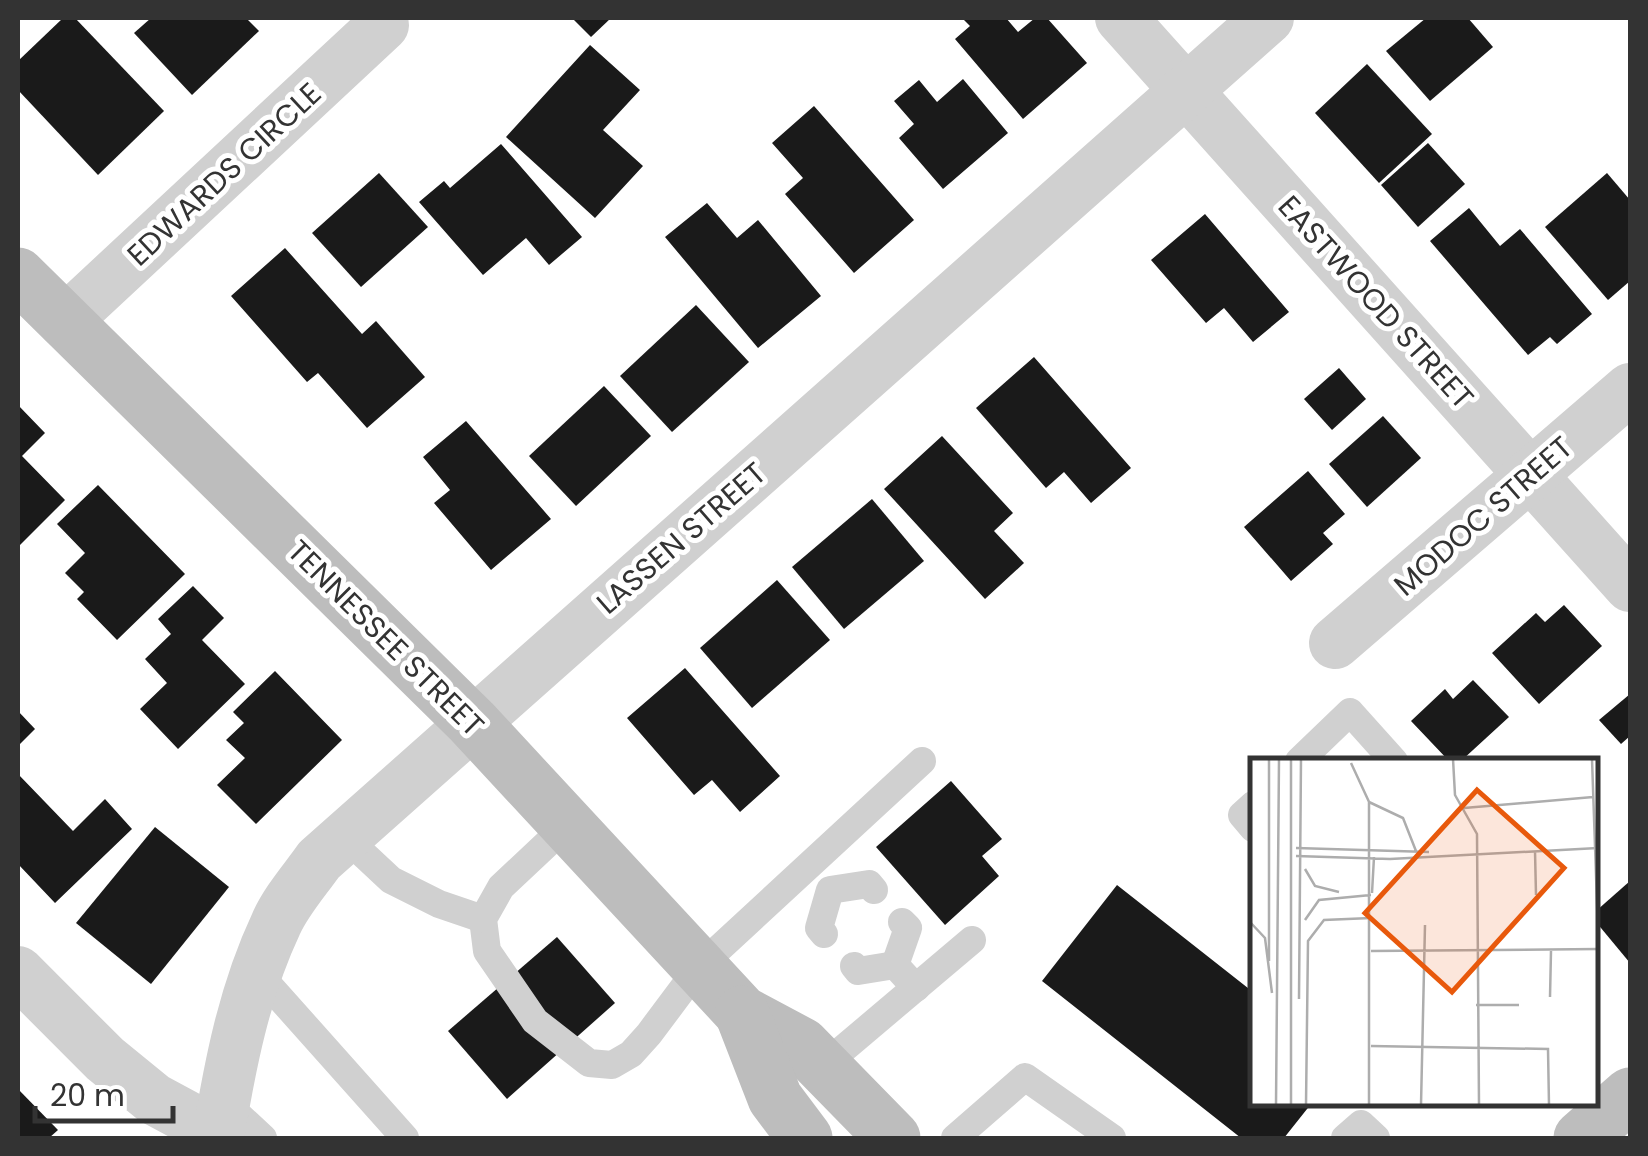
<svg xmlns="http://www.w3.org/2000/svg" width="1648" height="1156" font-family="Poppins,sans-serif">
<style>
.building{fill:#1a1a1a}
.lines{fill:none;stroke-linecap:round;stroke-linejoin:round}
.lane{stroke:#d0d0d0;stroke-width:28}
.street{stroke:#d0d0d0;stroke-width:52}
.secondary{stroke:#bdbdbd;stroke-width:55}
.labels{text-anchor:middle;dominant-baseline:central;stroke-width:10;stroke-linejoin:round;paint-order:stroke}
.street-label{font-size:30px;fill:#333;stroke:#fff}
.inset-road{fill:none;stroke:#adadad;stroke-width:2.5}
.view{fill:#e8590c;fill-opacity:0.15;stroke:#e8590c;stroke-width:5}
.inset-edge{fill:none;stroke:#333;stroke-width:5}
</style>
<rect width="100%" height="100%" fill="#fff"/>
<!-- building -->
<g class="building">
<path d="M63,18H75L164,111L98,175L18,90V61Z"/>
<path d="M151,18H246L259,31L192,95L134,33Z"/>
<path d="M572,18H611L591,37Z"/>
<path d="M962,18H1006L1018,32L1035,18H1047L1087,63L1023,119L955,39L970,26Z"/>
<path d="M1426,18H1468L1493,47L1430,101L1386,51Z"/>
<path d="M590,45L640,90L603,130L643,166L595,218L506,137Z"/>
<path d="M1367,64L1432,134L1379,183L1315,113Z"/>
<path d="M963,79L1008,133L943,189L899,138L914,124L894,101L919,80L937,102Z"/>
<path d="M814,106L914,220L854,273L785,194L803,178L772,143Z"/>
<path d="M1428,143L1465,184L1418,227L1381,185Z"/>
<path d="M501,144L582,237L549,265L526,238L483,275L419,202L444,181L450,188Z"/>
<path d="M379,173L428,227L361,287L312,233Z"/>
<path d="M1607,173L1630,200V281L1608,300L1545,227Z"/>
<path d="M707,203L737,238L758,220L821,296L758,348L665,237Z"/>
<path d="M1469,208L1500,246L1520,229L1592,314L1557,344L1550,337L1528,355L1430,241Z"/>
<path d="M1205,214L1289,312L1253,342L1224,308L1206,323L1151,260Z"/>
<path d="M285,248L362,334L376,321L425,377L367,428L318,373L307,382L231,296Z"/>
<path d="M696,305L749,362L672,432L620,376Z"/>
<path d="M1034,357L1131,468L1091,503L1064,472L1046,488L976,408Z"/>
<path d="M1339,368L1366,399L1332,430L1304,399Z"/>
<path d="M604,386L651,436L576,506L529,456Z"/>
<path d="M18,405L45,433L22,456L65,500L18,547Z"/>
<path d="M1383,416L1421,458L1367,507L1329,464Z"/>
<path d="M466,421L551,519L491,570L434,503L450,490L423,457Z"/>
<path d="M942,436L1013,513L994,531L1024,563L985,599L884,489Z"/>
<path d="M1308,471L1345,514L1323,533L1333,544L1291,581L1244,527Z"/>
<path d="M98,485L185,574L117,640L77,599L84,592L65,573L85,553L57,524Z"/>
<path d="M872,499L924,561L844,629L792,567Z"/>
<path d="M777,580L830,640L752,708L700,648Z"/>
<path d="M193,586L224,618L202,640L245,684L178,749L140,709L167,683L145,659L171,634L158,619Z"/>
<path d="M1564,605L1602,646L1539,704L1492,653L1536,613L1545,622Z"/>
<path d="M685,668L780,776L740,812L712,780L694,795L627,718Z"/>
<path d="M275,671L342,740L256,824L217,785L245,758L226,740L244,723L233,712Z"/>
<path d="M1473,680L1509,717L1461,761H1449L1411,721L1445,689L1453,699Z"/>
<path d="M1630,694V736L1621,744L1599,720Z"/>
<path d="M18,711L35,729L18,746Z"/>
<path d="M18,774L73,831L105,799L132,829L55,903L18,864Z"/>
<path d="M951,781L1002,839L982,856L999,876L945,925L876,847Z"/>
<path d="M155,827L229,887L151,984L76,923Z"/>
<path d="M1630,881V963L1596,922V911Z"/>
<path d="M1117,885L1253,992V1104H1311L1284,1138H1241L1042,981Z"/>
<path d="M557,937L615,1003L507,1099L448,1031Z"/>
<path d="M18,1089L58,1130L49,1138H18Z"/>
</g>
<g class="lines">
<!-- lane -->
<g class="lane">
<path d="M1299,761L1350,712L1394,761"/>
<path d="M1253,805L1242,815L1253,828"/>
<path d="M567,825L501,887L483,919L487,951L535,1021L589,1063L612,1065L631,1054L649,1034L699,967L922,761"/>
<path d="M345,837L391,880L439,904L483,919"/>
<path d="M824,934L819,928L830,890L869,884L874,890"/>
<path d="M895,965L908,928L902,922"/>
<path d="M854,966L858,971L895,965L916,988"/>
<path d="M257,972L405,1138"/>
<path d="M823,1066L972,940"/>
<path d="M223,1101L263,1138"/>
<path d="M955,1138L1025,1077L1112,1138"/>
<path d="M1345,1138L1361,1124L1376,1138"/>
</g>
<!-- street -->
<g class="street">
<path d="M1121,18L1630,586"/>
<path d="M64,322L383,25"/>
<path d="M1335,643L1630,389"/>
<path d="M18,972L105,1059L154,1099L219,1134"/>
<path d="M218,1138C230,1065 244,992 276,924C286,901 305,880 319,860L1268,18"/>
</g>
<!-- secondary -->
<g class="secondary">
<path d="M18,275L472,722L742,1013L802,1045L893,1138"/>
<path d="M742,1013L775,1098L805,1138"/>
<path d="M1581,1138L1630,1095"/>
</g>
</g>
<g class="labels">
<!-- street labels -->
<g class="street-label">
<text transform="translate(224 174) rotate(-43)">EDWARDS CIRCLE</text>
<text transform="translate(1376 302) rotate(48)">EASTWOOD STREET</text>
<text transform="translate(1483 516) rotate(-41)">MODOC STREET</text>
<text transform="translate(681 538) rotate(-41)">LASSEN STREET</text>
<text transform="translate(386 638) rotate(45)">TENNESSEE STREET</text>
</g>
</g>
<!-- overview -->
<g transform="translate(1250 758)">
<rect width="348" height="348" fill="#fff"/>
<path class="inset-road" d="M19,1V203M41,1V347M203,1L205,37L227,76L229,347M342,1L348,175M101,5L120,46M119,44V347M119,44L153,60L166,93M214,50L343,39M46,90L179,94M285,93L286,137M46,98L140,101L348,90M55,111L65,128L89,134M122,135L124,99M55,162L69,142L121,137M0,164L15,180L22,235M121,193L348,191M300,239L301,193M49,241L51,1M226,247H269M121,288L298,291L299,347M26,347L29,1M56,347L58,183L74,162L121,160M171,347L175,167"/>
<path class="view" d="M227,32L314,110L202,234L115,155Z"/>
<rect width="348" height="348" class="inset-edge"/>
</g>
<!-- border -->
<rect width="1648" height="1156" fill="none" stroke="#333333" stroke-width="40"/>
<!-- scale -->
<path d="M35 1106v15h138v-15" fill="none" stroke="#333333" stroke-width="5"/>
<text x="50" y="1106" font-size="30" fill="#333333" stroke="#ffffff" stroke-width="8" paint-order="stroke">20 m</text>
</svg>
